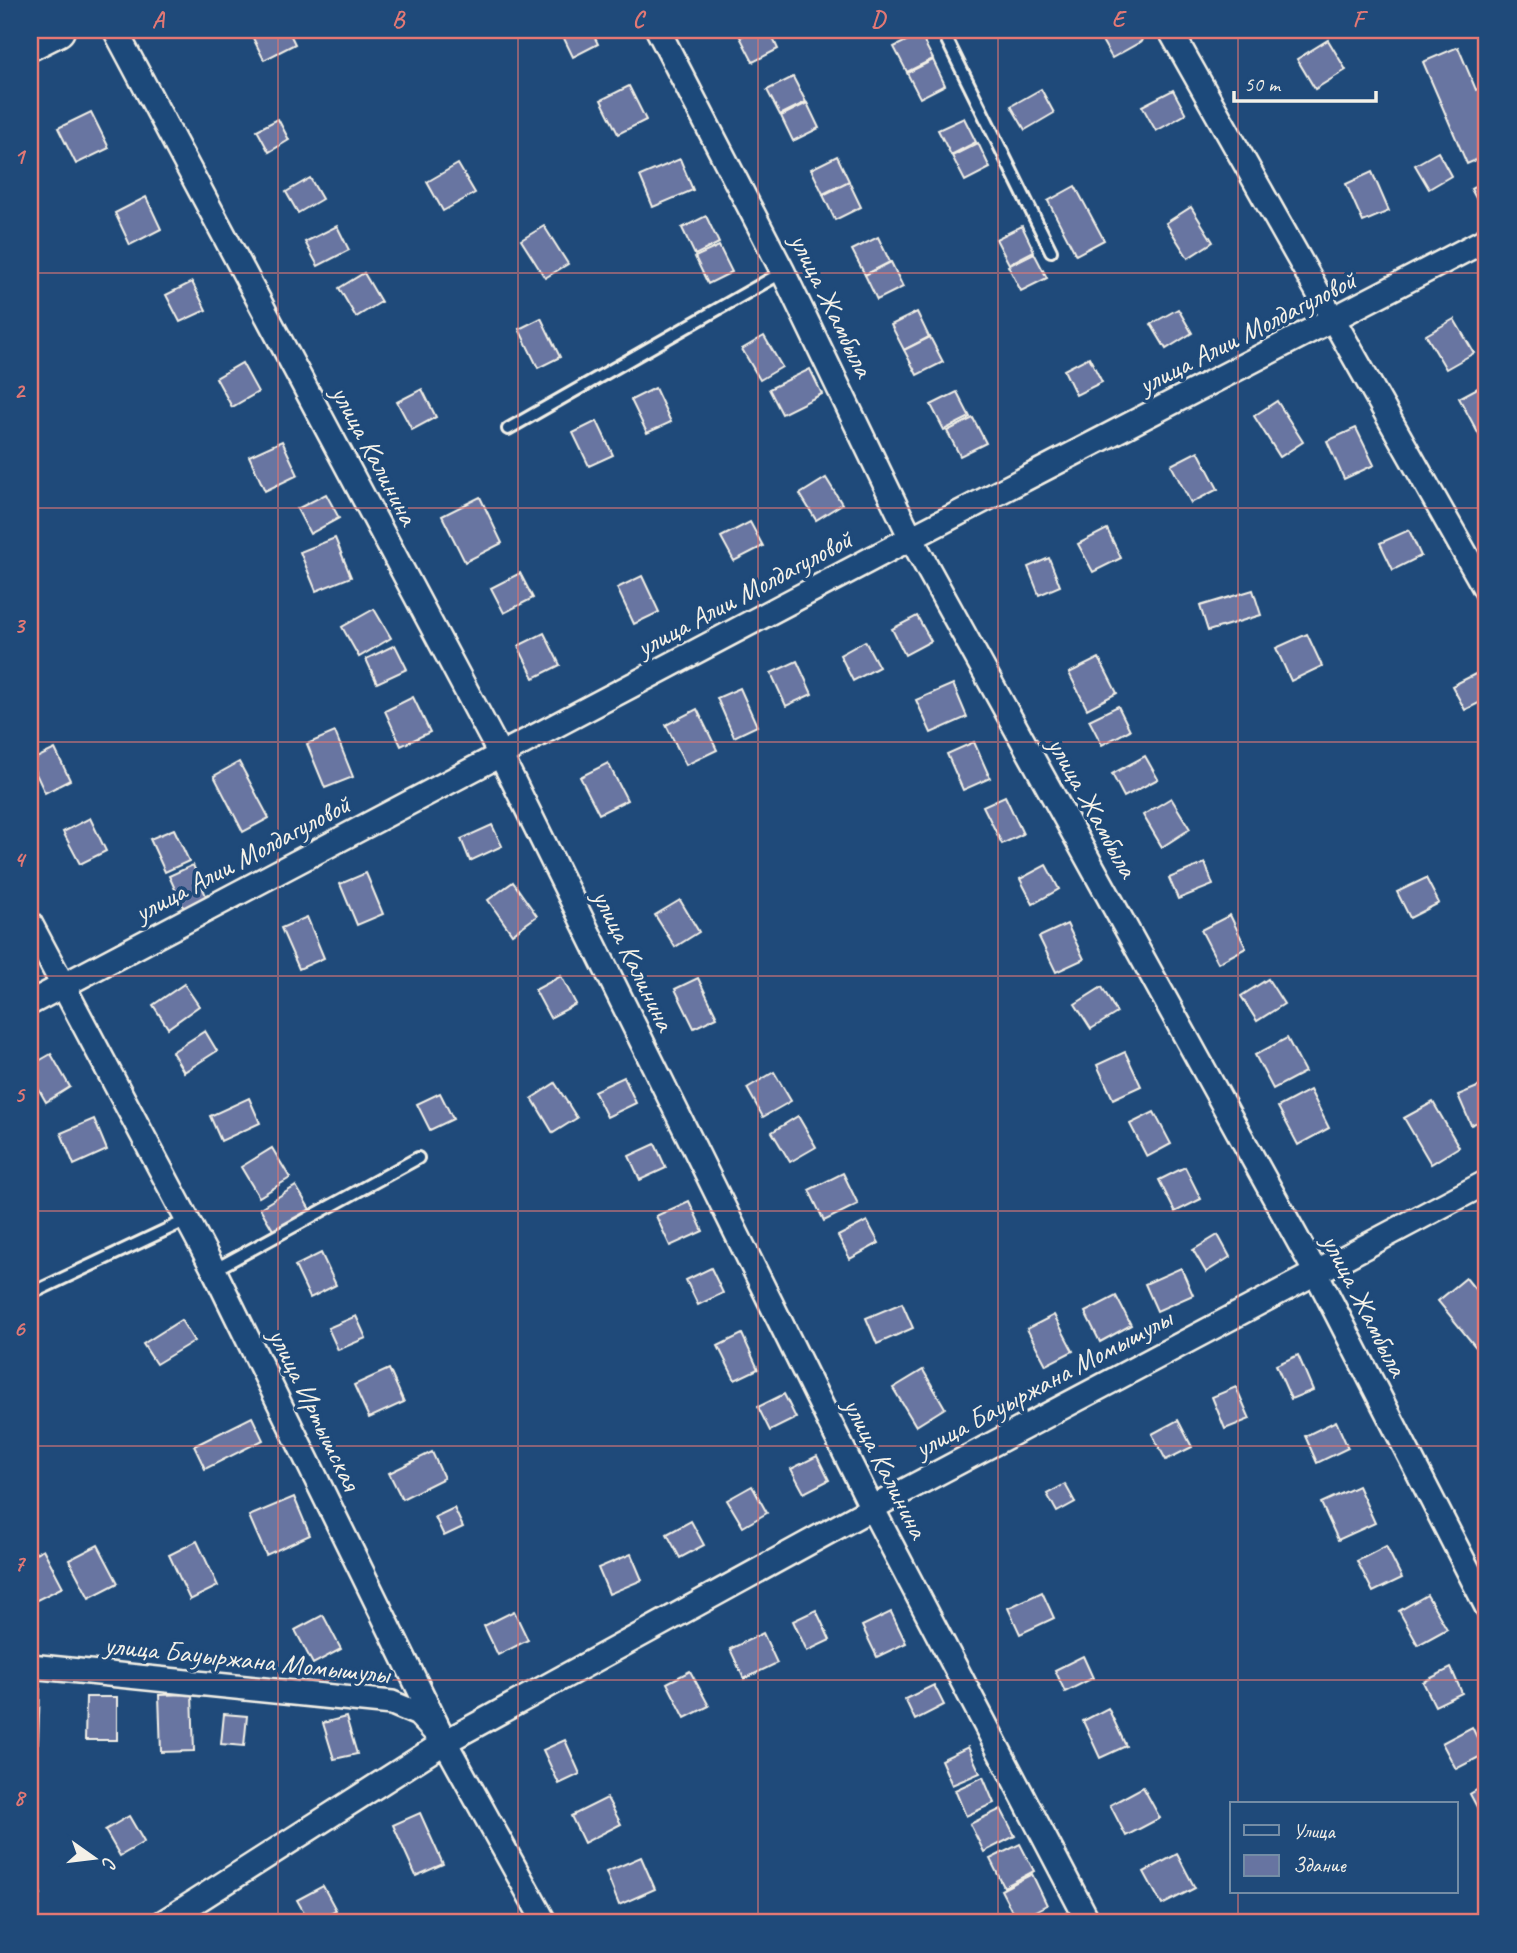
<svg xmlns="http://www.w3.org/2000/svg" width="1517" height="1953" font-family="Caveat,sans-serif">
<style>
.building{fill:#6774a1;stroke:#f4f1e8;stroke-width:2}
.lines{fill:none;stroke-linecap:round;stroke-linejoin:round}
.lane-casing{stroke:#f4f1e8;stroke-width:16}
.street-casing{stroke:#f4f1e8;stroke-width:28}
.secondary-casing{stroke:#f4f1e8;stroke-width:37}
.lane{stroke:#1f4a7a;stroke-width:10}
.street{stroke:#1f4a7a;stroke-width:23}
.secondary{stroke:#1f4a7a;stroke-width:32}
.grid{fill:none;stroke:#e27875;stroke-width:2;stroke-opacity:0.55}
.labels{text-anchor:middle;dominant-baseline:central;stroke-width:7;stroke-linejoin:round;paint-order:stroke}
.street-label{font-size:28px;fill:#f4f1e8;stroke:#1f4a7a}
.neatline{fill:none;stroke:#e27875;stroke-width:2.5}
.grid-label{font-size:23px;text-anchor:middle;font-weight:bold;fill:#e27875}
</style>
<rect width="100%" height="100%" fill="#1f4a7a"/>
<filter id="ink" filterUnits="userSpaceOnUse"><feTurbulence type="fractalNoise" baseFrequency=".0143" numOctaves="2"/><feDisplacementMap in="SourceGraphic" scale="14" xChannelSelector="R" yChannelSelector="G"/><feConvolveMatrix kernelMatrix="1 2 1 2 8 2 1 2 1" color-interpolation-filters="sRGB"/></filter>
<g filter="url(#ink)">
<!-- building -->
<g class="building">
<path d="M249,30H288L295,44L264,60Z"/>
<path d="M560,30H591L598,44L573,57Z"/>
<path d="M754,30H769L778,49L753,62L740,37Z"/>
<path d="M1096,30H1136L1142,41L1112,58Z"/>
<path d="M920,34L933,59L907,72L894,47Z"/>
<path d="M1328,40L1346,70L1315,89L1297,59Z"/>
<path d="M1458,47L1476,90L1487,85V155L1467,164L1423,62Z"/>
<path d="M933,60L945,85L920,98L907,73Z"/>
<path d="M793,77L806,102L780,115L767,90Z"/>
<path d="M629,86L646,120L618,134L601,100Z"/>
<path d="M1041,89L1054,113L1025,130L1011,106Z"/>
<path d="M1173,90L1186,114L1156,131L1142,106Z"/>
<path d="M807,103L819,128L793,141L781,116Z"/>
<path d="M91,112L109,148L76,164L58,128Z"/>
<path d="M964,118L976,142L951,155L938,130Z"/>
<path d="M278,119L289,140L269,152L257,130Z"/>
<path d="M978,143L990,168L965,181L952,156Z"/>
<path d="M1438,152L1451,176L1429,189L1415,165Z"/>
<path d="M837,156L849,181L823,194L811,169Z"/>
<path d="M680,159L693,190L653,207L640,176Z"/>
<path d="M458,164L475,193L443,211L427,182Z"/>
<path d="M1372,172L1389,211L1363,222L1346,184Z"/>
<path d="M310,178L322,199L298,213L286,192Z"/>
<path d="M1487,180V211L1484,213L1471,189Z"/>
<path d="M849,182L861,207L835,220L823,195Z"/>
<path d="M1075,186L1104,240L1076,255L1048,201Z"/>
<path d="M146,197L161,229L130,245L115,213Z"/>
<path d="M1191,207L1213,242L1188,258L1166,223Z"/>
<path d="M706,216L719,243L695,255L682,228Z"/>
<path d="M337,226L349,250L318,266L305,242Z"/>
<path d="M544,226L568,264L545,278L521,240Z"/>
<path d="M1022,226L1034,251L1009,264L996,239Z"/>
<path d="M878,237L890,262L865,275L852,250Z"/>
<path d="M719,246L732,272L708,284L695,257Z"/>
<path d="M1034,253L1047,278L1021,291L1008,266Z"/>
<path d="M891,262L903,287L877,300L865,275Z"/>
<path d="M364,273L381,302L356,317L339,288Z"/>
<path d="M192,282L206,310L180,322L166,295Z"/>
<path d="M1178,309L1192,333L1166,349L1151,324Z"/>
<path d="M917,312L929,337L904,350L891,325Z"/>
<path d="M541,318L560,357L538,368L519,329Z"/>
<path d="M1454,319L1474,353L1446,369L1426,335Z"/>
<path d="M764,336L782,367L760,380L742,349Z"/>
<path d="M930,337L943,362L917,375L904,350Z"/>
<path d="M1089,357L1102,382L1076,395L1064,370Z"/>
<path d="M242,363L258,392L232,407L216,378Z"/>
<path d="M810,369L822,394L782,414L769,389Z"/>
<path d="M1483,385L1487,392V442L1484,444L1459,398Z"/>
<path d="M655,388L671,422L647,433L631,400Z"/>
<path d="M422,389L436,417L412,430L397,402Z"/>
<path d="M957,392L970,417L944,430L931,405Z"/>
<path d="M1277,401L1303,442L1280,457L1254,416Z"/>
<path d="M973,418L986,443L960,456L947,431Z"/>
<path d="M597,421L613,455L589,466L573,433Z"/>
<path d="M1356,428L1374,465L1344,479L1327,441Z"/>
<path d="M282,441L298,475L265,491L249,456Z"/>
<path d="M1198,451L1218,489L1191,503L1171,465Z"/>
<path d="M826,478L842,504L816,520L800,494Z"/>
<path d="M326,494L339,518L310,534L297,509Z"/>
<path d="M480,497L502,543L465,562L442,516Z"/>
<path d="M750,522L763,546L734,561L721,537Z"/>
<path d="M1107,529L1121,558L1093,572L1078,544Z"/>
<path d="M1409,530L1421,556L1393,570L1380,543Z"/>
<path d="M335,538L351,577L316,591L300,552Z"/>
<path d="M1049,558L1060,586L1039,595L1028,567Z"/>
<path d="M520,573L533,598L504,613L491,588Z"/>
<path d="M642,576L659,612L634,624L617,588Z"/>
<path d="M1253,590L1261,615L1208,631L1200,606Z"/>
<path d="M374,609L391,638L359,657L342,627Z"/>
<path d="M917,616L931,641L905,655L892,629Z"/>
<path d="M544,633L560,665L534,678L518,646Z"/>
<path d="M1307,634L1322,666L1291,681L1276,648Z"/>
<path d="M865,641L879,667L853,681L840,655Z"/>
<path d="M395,645L407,669L377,683L366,659Z"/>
<path d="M1099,658L1117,693L1087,709L1069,673Z"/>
<path d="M797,661L812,694L786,706L771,673Z"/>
<path d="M1487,668V699L1465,710L1452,686Z"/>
<path d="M953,684L967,717L931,733L916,700Z"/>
<path d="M740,688L757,726L734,737L717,698Z"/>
<path d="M30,694L38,713L30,716Z"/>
<path d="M413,697L430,732L401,746L385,711Z"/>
<path d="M1118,706L1130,730L1102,745L1089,720Z"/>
<path d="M697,709L717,750L686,765L666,725Z"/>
<path d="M335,732L353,777L325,788L307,744Z"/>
<path d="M974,742L990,778L963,790L947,754Z"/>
<path d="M55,749L70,780L45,793L30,761Z"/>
<path d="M1145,756L1158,779L1124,797L1112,774Z"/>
<path d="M239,762L269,818L243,832L214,776Z"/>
<path d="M608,763L627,800L599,814L580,777Z"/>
<path d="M1005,796L1023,834L1002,844L983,806Z"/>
<path d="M1171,798L1190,829L1162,847L1143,815Z"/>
<path d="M90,818L106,851L80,864L63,832Z"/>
<path d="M492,825L502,846L470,861L461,839Z"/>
<path d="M174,829L189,861L165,872L150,839Z"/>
<path d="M1205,863L1213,885L1178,899L1169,878Z"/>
<path d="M193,865L207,898L184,909L169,876Z"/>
<path d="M1046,865L1059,889L1033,904L1020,879Z"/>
<path d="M366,873L383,914L357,925L340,884Z"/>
<path d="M1426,878L1439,903L1410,918L1397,892Z"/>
<path d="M513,882L537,916L512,934L488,900Z"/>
<path d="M680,900L699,932L675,947L655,915Z"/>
<path d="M1230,915L1246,948L1218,963L1201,930Z"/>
<path d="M307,917L324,958L299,969L281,928Z"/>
<path d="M1067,924L1084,959L1056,972L1039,937Z"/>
<path d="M561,976L576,1004L550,1018L535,990Z"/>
<path d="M698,978L717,1017L694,1028L675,989Z"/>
<path d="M1268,979L1284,1004L1257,1021L1241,996Z"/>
<path d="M184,984L199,1006L168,1028L153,1005Z"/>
<path d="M1102,987L1117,1013L1091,1029L1075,1004Z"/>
<path d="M205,1031L217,1051L184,1072L172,1052Z"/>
<path d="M1287,1038L1305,1072L1273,1089L1255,1055Z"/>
<path d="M1125,1052L1141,1086L1113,1099L1097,1065Z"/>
<path d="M51,1054L70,1087L46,1102L30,1074V1066Z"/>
<path d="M774,1072L791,1101L763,1117L747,1088Z"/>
<path d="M624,1077L636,1103L607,1117L594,1091Z"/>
<path d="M555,1083L577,1118L553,1133L532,1098Z"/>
<path d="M1487,1083V1118L1471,1125L1458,1095Z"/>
<path d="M1310,1090L1329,1128L1298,1145L1278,1107Z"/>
<path d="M440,1093L453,1119L430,1130L417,1104Z"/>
<path d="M249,1098L260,1123L221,1141L210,1116Z"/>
<path d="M1433,1102L1459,1147L1431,1164L1404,1118Z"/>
<path d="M1154,1112L1171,1144L1147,1157L1130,1124Z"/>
<path d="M798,1116L816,1147L790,1162L772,1132Z"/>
<path d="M94,1119L107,1150L74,1165L61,1133Z"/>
<path d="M655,1144L666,1168L640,1180L629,1156Z"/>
<path d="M272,1148L290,1178L259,1197L241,1167Z"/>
<path d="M1185,1167L1201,1199L1175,1212L1159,1180Z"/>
<path d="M843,1173L858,1204L824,1221L809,1190Z"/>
<path d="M296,1186L312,1213L276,1235L260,1208Z"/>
<path d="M689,1201L703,1231L670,1246L656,1216Z"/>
<path d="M867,1221L879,1243L850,1259L838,1236Z"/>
<path d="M1218,1235L1230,1257L1206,1272L1193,1250Z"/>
<path d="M321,1253L336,1285L310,1298L295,1266Z"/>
<path d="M711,1268L723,1293L698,1305L686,1280Z"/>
<path d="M1181,1268L1193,1295L1157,1311L1145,1284Z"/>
<path d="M1466,1278L1487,1304V1361L1438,1301Z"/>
<path d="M1116,1296L1131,1325L1100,1342L1085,1312Z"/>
<path d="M902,1303L913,1328L877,1344L866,1318Z"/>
<path d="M1054,1315L1073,1351L1046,1365L1027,1329Z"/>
<path d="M356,1316L366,1338L338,1350L328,1328Z"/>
<path d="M181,1320L194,1341L156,1364L143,1344Z"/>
<path d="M742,1334L758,1369L735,1380L718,1346Z"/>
<path d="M1298,1355L1313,1390L1291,1399L1276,1365Z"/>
<path d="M389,1369L404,1402L369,1418L354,1385Z"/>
<path d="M923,1370L945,1408L916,1426L893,1388Z"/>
<path d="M1236,1387L1250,1419L1225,1429L1212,1397Z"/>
<path d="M784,1394L796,1418L770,1431L758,1407Z"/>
<path d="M252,1417L263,1440L205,1469L194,1446Z"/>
<path d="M1178,1420L1192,1447L1166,1460L1152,1434Z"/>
<path d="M1336,1421L1348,1448L1317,1463L1305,1436Z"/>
<path d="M432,1452L444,1478L402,1499L389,1473Z"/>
<path d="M817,1456L829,1480L804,1493L791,1469Z"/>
<path d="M1065,1484L1075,1502L1057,1512L1047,1494Z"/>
<path d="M752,1486L767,1513L743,1527L727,1500Z"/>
<path d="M1358,1486L1375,1523L1338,1540L1321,1503Z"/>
<path d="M294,1497L310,1535L266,1555L249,1516Z"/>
<path d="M454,1508L463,1527L444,1536L435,1517Z"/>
<path d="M691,1521L704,1545L680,1558L667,1534Z"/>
<path d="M197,1541L218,1586L190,1600L169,1555Z"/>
<path d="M98,1545L118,1583L89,1598L69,1560Z"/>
<path d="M1386,1546L1402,1578L1373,1592L1357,1561Z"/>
<path d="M43,1549L63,1587L33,1602L30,1595V1556Z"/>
<path d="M631,1554L642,1580L609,1594L598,1568Z"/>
<path d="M1042,1592L1054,1618L1020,1634L1008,1608Z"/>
<path d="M1427,1595L1447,1629L1418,1645L1399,1611Z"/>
<path d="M816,1610L830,1640L807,1651L793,1621Z"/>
<path d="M514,1611L528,1640L498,1655L484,1626Z"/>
<path d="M891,1612L906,1643L877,1657L862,1626Z"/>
<path d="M323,1615L341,1649L313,1664L295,1630Z"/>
<path d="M763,1633L777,1663L744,1679L730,1649Z"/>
<path d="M1083,1656L1093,1678L1065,1692L1055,1670Z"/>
<path d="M1451,1668L1462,1693L1435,1706L1423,1682Z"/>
<path d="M690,1671L709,1706L685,1718L667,1683Z"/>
<path d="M934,1685L944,1705L915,1720L905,1699Z"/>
<path d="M30,1689H40L38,1743H30Z"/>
<path d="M192,1694L194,1751L161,1752L159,1695Z"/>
<path d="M86,1697H117V1740H85Z"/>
<path d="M1108,1708L1126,1746L1100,1758L1083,1721Z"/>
<path d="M224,1714L247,1716L244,1746L221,1744Z"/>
<path d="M346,1717L357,1754L334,1759L323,1723Z"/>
<path d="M1472,1727L1485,1754L1456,1769L1442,1743Z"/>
<path d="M565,1740L580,1774L559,1784L543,1750Z"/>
<path d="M968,1747L980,1773L952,1785L941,1760Z"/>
<path d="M983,1777L994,1803L966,1816L955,1790Z"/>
<path d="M1487,1784V1824H1486L1470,1794Z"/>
<path d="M1143,1787L1160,1818L1126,1836L1110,1805Z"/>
<path d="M607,1798L621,1824L584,1843L571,1816Z"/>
<path d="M1001,1809L1015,1836L984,1852L970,1824Z"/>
<path d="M420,1813L443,1864L416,1876L393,1825Z"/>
<path d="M129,1816L144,1842L120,1856L105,1830Z"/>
<path d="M1020,1844L1034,1871L1004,1887L990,1859Z"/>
<path d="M1177,1854L1195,1888L1162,1905L1144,1872Z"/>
<path d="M641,1857L655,1889L619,1905L606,1872Z"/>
<path d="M30,1873L41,1894L30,1900Z"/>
<path d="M1032,1874L1047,1905L1017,1921L1001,1890Z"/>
<path d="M323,1886L336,1910L310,1923L297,1900Z"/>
</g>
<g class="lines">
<defs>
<g id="lane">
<path d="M942,30L1051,251"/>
<path d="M508,429L783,272"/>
<path d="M214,1270L418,1158"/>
<path d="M30,1294L187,1220"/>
</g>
<g id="street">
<path d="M115,30L500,754L872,1508L1089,1923"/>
<path d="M658,30L783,272L911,538L1315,1271L1487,1607"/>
<path d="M1170,30L1487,592"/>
<path d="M30,923L214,1270L445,1742L545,1923"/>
<path d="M30,1003L911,538L1487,239"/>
<path d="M30,1666L392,1703L418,1714L435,1732"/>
<path d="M162,1923L445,1742L872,1508L1487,1182"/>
</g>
<path id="secondary" d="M30,44L58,30"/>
</defs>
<!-- lane casing -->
<use href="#lane" class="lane-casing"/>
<!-- street casing -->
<use href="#street" class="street-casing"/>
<!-- secondary casing -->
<use href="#secondary" class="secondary-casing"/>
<!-- lane -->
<use href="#lane" class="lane"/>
<!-- street -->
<use href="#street" class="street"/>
<!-- secondary -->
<use href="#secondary" class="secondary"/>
</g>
</g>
<!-- grid -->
<path class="grid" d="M278,30V1923M518,30V1923M758,30V1923M998,30V1923M1238,30V1804M30,273H1487M30,508H1487M30,742H1487M30,976H1487M30,1211H1487M30,1446H1487M30,1680H1487M1238,1892V1923"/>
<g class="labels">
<!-- street labels -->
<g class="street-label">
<text transform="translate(832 305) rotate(64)">улица Жамбыла</text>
<text transform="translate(1247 332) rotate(-27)">улица Алии Молдагуловой</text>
<text transform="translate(375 455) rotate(62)">улица Калинина</text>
<text transform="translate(744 593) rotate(-28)">улица Алии Молдагуловой</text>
<text transform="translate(1093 807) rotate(61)">улица Жамбыла</text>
<text transform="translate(242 858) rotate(-28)">улица Алии Молдагуловой</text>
<text transform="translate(634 960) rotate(64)">улица Калинина</text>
<text transform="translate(1365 1305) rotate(63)">улица Жамбыла</text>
<text transform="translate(1043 1383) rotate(-28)">улица Бауыржана Момышулы</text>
<text transform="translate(315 1409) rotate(64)">улица Иртышская</text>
<text transform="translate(886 1468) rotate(63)">улица Калинина</text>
<text transform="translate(247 1659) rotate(6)">улица Бауыржана Момышулы</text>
</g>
</g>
<!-- margin -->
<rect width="1517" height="1953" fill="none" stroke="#1f4a7a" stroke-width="77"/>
<!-- legend -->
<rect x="1230" y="1802" width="228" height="91" fill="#1f4a7a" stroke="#748da6" stroke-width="2"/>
<rect x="1244" y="1825" width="35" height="10" fill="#1f4a7a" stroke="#748da6" stroke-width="2"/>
<text x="1293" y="1838" font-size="21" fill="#f4f1e8">Улица</text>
<rect x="1244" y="1855" width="35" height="21" fill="#6774a1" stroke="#748da6" stroke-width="2"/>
<text x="1293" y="1872" font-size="21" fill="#f4f1e8">Здание</text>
<!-- north arrow -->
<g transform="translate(94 1858) rotate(104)" stroke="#1f4a7a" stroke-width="5" paint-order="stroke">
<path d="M0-5L12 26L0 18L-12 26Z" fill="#f4f1e8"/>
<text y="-10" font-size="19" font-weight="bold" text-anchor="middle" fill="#f4f1e8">С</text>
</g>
<!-- scale -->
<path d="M1234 91v10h142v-10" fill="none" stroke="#f4f1e8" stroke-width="3.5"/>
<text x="1244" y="91" font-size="21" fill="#f4f1e8" stroke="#1f4a7a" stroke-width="5" paint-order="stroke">50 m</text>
<rect x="38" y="38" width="1440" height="1876" class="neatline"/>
<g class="grid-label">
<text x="158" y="27">A</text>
<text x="398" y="27">B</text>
<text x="638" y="27">C</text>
<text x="878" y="27">D</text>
<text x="1118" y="27">E</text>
<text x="1358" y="27">F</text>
<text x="19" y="164">1</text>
<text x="19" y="398">2</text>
<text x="19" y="633">3</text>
<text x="19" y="867">4</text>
<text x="19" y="1102">5</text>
<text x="19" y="1336">6</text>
<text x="19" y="1571">7</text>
<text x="19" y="1805">8</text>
</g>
</svg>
